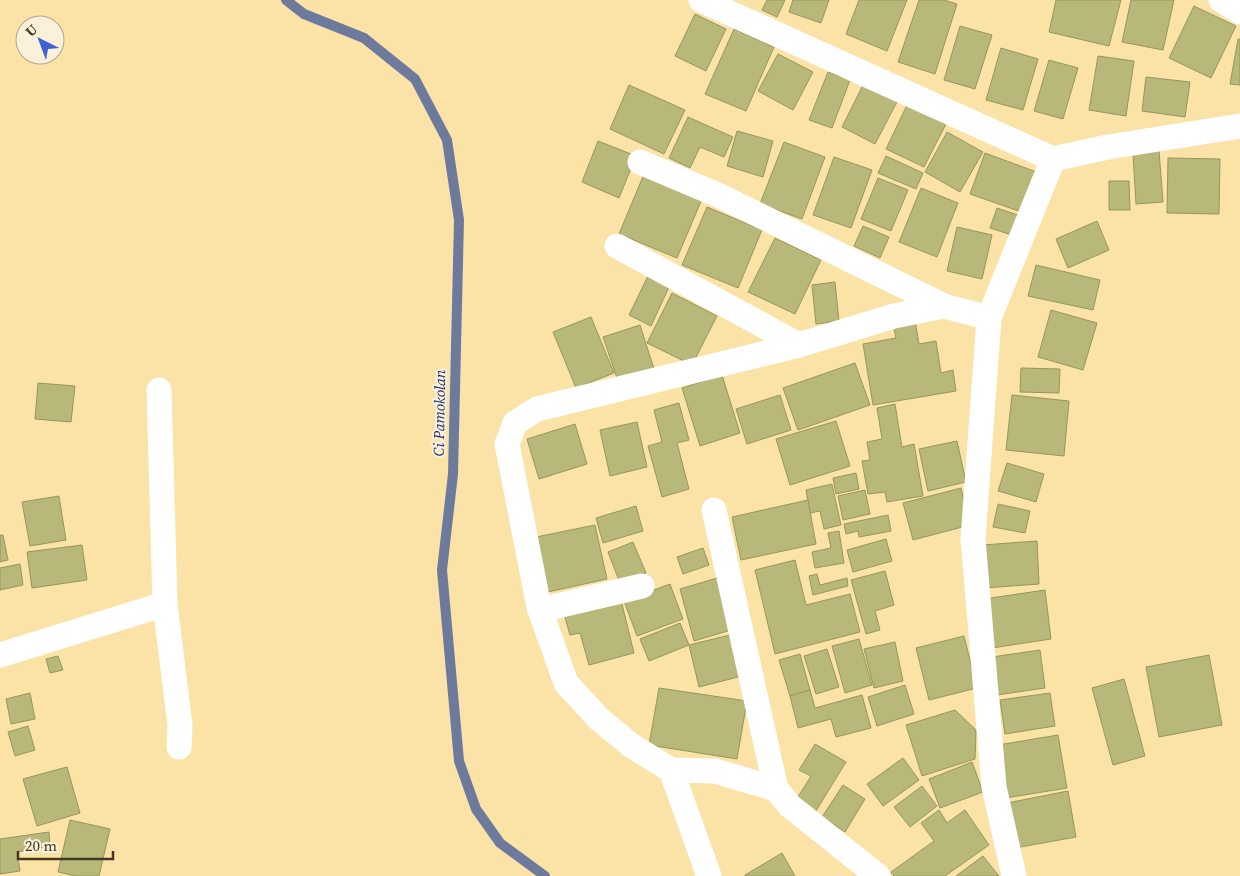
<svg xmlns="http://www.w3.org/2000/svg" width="1240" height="876" font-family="'Source Serif 4',serif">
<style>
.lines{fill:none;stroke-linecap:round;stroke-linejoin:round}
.stream{stroke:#6e7a9b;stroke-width:10}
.building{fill:#b8b87b;stroke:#97965b}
.street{stroke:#fff;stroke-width:25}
.labels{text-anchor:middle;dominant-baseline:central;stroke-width:4;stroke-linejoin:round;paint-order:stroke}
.water-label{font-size:15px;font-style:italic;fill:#1d2f73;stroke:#fbf1da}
</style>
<rect width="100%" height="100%" fill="#fbe2a7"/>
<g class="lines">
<!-- stream -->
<path class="stream" d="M286,0L304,14L364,38L415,79L447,140L459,220L453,474L442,570L459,761L476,809L500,843L545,876"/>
</g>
<!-- building -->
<g class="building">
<path d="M767,0H785L777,17L762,10Z"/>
<path d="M793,0H829L821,23L789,12Z"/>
<path d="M859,0H907L887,51L846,34Z"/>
<path d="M919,0H944L957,4L935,74L898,62Z"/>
<path d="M1056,0H1121L1109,46L1049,32Z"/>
<path d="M1131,0H1174L1163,50L1122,42Z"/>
<path d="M1194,6L1236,26L1211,78L1169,58Z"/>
<path d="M695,14L726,29L706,71L675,56Z"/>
<path d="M960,26L992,35L975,89L944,80Z"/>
<path d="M734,29L774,47L746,111L705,94Z"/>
<path d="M1238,39H1240V85L1230,84Z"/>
<path d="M1001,48L1038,59L1023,110L986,100Z"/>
<path d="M778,54L813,72L793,110L758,91Z"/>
<path d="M1098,56L1134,61L1126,116L1089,110Z"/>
<path d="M1049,60L1078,68L1063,119L1034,111Z"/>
<path d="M828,72L850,80L832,128L809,120Z"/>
<path d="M1146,77L1190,82L1185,117L1142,111Z"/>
<path d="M864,83L898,100L875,144L842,127Z"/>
<path d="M629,85L685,110L664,154L610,129Z"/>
<path d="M907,105L946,124L924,167L886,149Z"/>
<path d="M688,117L733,137L724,157L700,147L690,168L669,158Z"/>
<path d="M737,131L773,141L763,177L727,166Z"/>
<path d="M947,132L983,152L960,192L925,172Z"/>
<path d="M598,141L636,156L619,198L582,182Z"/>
<path d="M784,142L825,157L802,219L760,204Z"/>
<path d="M1159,151L1163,202L1136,204L1133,154Z"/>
<path d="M985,153L1042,174L1027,214L970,194Z"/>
<path d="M886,156L923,173L916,189L878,173Z"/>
<path d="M834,157L872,170L851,228L813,215Z"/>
<path d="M1168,158L1220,159L1219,214L1167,213Z"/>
<path d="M644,174L702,199L677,258L619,234Z"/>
<path d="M878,178L908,190L891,231L861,219Z"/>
<path d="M1109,181H1129L1130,210H1109Z"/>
<path d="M921,188L958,203L937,257L899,242Z"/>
<path d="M707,207L762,230L738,288L682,265Z"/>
<path d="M997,208L1021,216L1015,236L990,228Z"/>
<path d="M1097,221L1109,250L1068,268L1056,239Z"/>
<path d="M863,226L889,237L880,258L854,246Z"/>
<path d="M957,227L992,235L982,279L947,271Z"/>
<path d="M775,238L821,260L795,314L748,292Z"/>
<path d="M1036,265L1100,280L1093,310L1028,296Z"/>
<path d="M648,276L669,287L651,326L629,315Z"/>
<path d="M835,282L839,321L816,324L812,285Z"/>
<path d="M672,293L717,316L692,365L647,343Z"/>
<path d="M1051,310L1097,323L1083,370L1038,357Z"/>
<path d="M591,317L614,373L576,388L553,332Z"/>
<path d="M915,320L919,344L936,341L941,373L953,370L956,391L873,405L863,344L896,338L893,324Z"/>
<path d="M640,325L655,372L619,384L603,337Z"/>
<path d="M855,363L870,405L798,430L783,388Z"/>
<path d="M1021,368L1060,369L1059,393L1020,392Z"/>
<path d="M722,375L740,433L700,446L682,388Z"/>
<path d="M38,383L75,386L71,422L35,419Z"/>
<path d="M780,395L791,430L747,444L736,409Z"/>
<path d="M1012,395L1069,401L1064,456L1006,450Z"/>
<path d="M679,403L689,440L677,443L689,489L662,497L648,446L662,442L654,410Z"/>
<path d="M895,404L902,447L914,444L923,496L887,502L885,492L868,494L862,461L870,460L867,442L882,439L877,408Z"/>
<path d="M836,421L850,466L790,485L776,439Z"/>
<path d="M637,422L647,467L610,476L600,430Z"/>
<path d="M575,424L587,464L539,479L527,439Z"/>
<path d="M957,441L966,482L928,491L919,449Z"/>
<path d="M1007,463L1044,474L1036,502L998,491Z"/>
<path d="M856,473L859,489L836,494L833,478Z"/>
<path d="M832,484L841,525L824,529L820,511L810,513L806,490Z"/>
<path d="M961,488L970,525L913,540L903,503Z"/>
<path d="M865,490L870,514L843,520L838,496Z"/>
<path d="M59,496L66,540L30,546L22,502Z"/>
<path d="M808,500L816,544L741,560L732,517Z"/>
<path d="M998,504L1030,511L1025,533L993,527Z"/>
<path d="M636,506L643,531L603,543L596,518Z"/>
<path d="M888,515L891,531L859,537L858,531L846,534L844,524Z"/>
<path d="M595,525L607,579L548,592L536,537Z"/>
<path d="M839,531L844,563L815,568L812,552L831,548L828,533Z"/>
<path d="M0,535H3L8,560L0,562Z"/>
<path d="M886,539L892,561L853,572L847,550Z"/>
<path d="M1037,541L1039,584L985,588L982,545Z"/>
<path d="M633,542L646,573L620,583L608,552Z"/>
<path d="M82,545L87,580L32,588L27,552Z"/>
<path d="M703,548L709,565L683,574L677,557Z"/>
<path d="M795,560L806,605L850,594L860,632L775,654L755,570Z"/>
<path d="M20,564L23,585L0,590V568Z"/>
<path d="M885,571L894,605L875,611L880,630L866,634L851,580Z"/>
<path d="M817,574L820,585L847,578L848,586L813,595L809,576Z"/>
<path d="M717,578L731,630L694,641L680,589Z"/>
<path d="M670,584L683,619L637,636L624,601Z"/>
<path d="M1045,590L1051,639L992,648L984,599Z"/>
<path d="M619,592L634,653L589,665L580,633L570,635L562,607Z"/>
<path d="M680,623L689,645L649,661L640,639Z"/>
<path d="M734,634L746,675L699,687L689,645Z"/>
<path d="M964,636L977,688L929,700L916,648Z"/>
<path d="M859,639L872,685L845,693L832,646Z"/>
<path d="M895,642L903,681L874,688L864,649Z"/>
<path d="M827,649L839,687L816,694L804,656Z"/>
<path d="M1040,650L1045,688L997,695L992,657Z"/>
<path d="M800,654L810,690L790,696L779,660Z"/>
<path d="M1209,655L1222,725L1159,737L1146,667Z"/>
<path d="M58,656L63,670L50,673L46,659Z"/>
<path d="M1124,679L1145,756L1113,765L1092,688Z"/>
<path d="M905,685L914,714L877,726L868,697Z"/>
<path d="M659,688L747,701L737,759L649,745Z"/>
<path d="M810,690L815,708L862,695L871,728L836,737L831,719L798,728L790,696Z"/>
<path d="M30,693L35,719L11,724L6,699Z"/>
<path d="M1050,693L1055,726L1005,734L1000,700Z"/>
<path d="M955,710L976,730L975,759L922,776L906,725Z"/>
<path d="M28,726L35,750L15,756L8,732Z"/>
<path d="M1058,735L1067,788L1006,798L998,745Z"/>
<path d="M815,744L846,762L816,811L796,800L811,776L799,770Z"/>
<path d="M903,758L919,780L883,806L867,784Z"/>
<path d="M972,762L983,792L940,808L929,779Z"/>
<path d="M67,767L80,813L37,826L23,779Z"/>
<path d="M843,785L865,799L845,832L822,817Z"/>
<path d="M922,786L937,806L910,827L894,807Z"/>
<path d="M1068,791L1076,837L1015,848L1007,803Z"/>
<path d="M939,810L947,823L965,810L989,845L945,876H894L891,872L934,841L921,823Z"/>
<path d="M70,820L110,829L99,876H76L58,872Z"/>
<path d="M49,832L50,846L17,852L20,871L0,874V839Z"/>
<path d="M782,853L795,876H745V875Z"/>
<path d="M983,856L999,876H956Z"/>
</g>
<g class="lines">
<!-- street -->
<g class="street">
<path d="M701,0L1053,159"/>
<path d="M1221,0L1240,12"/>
<path d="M640,162L718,195L944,306L989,318"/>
<path d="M617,246L799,345"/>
<path d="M159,390L165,604L180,725L179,747"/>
<path d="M714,510L776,789"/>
<path d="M540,610L642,586"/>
<path d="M0,655L165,604"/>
<path d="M671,770L709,876"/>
<path d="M878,876L790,806L776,789L715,771L671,770L632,746L599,719L566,683L539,607L507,444L515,423L537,409L799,345L894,316L944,306"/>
<path d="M1014,876L994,787L973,539L989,318L1053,159L1108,147L1240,126"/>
</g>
</g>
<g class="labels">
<!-- water labels -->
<g class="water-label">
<text transform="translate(439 413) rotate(-89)">Ci Pamokolan</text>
</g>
</g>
<!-- north arrow -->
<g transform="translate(40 40) rotate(318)"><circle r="24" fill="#fbf1da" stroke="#b1a790"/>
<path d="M0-4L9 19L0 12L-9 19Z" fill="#4261d3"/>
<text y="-8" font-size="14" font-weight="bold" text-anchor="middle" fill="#423820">U</text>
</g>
<!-- scale -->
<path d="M18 851v8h95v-8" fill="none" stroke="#423820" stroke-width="2.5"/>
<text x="25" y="851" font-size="15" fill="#423820" stroke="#fbf1da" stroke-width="4" paint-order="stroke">20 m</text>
</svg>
